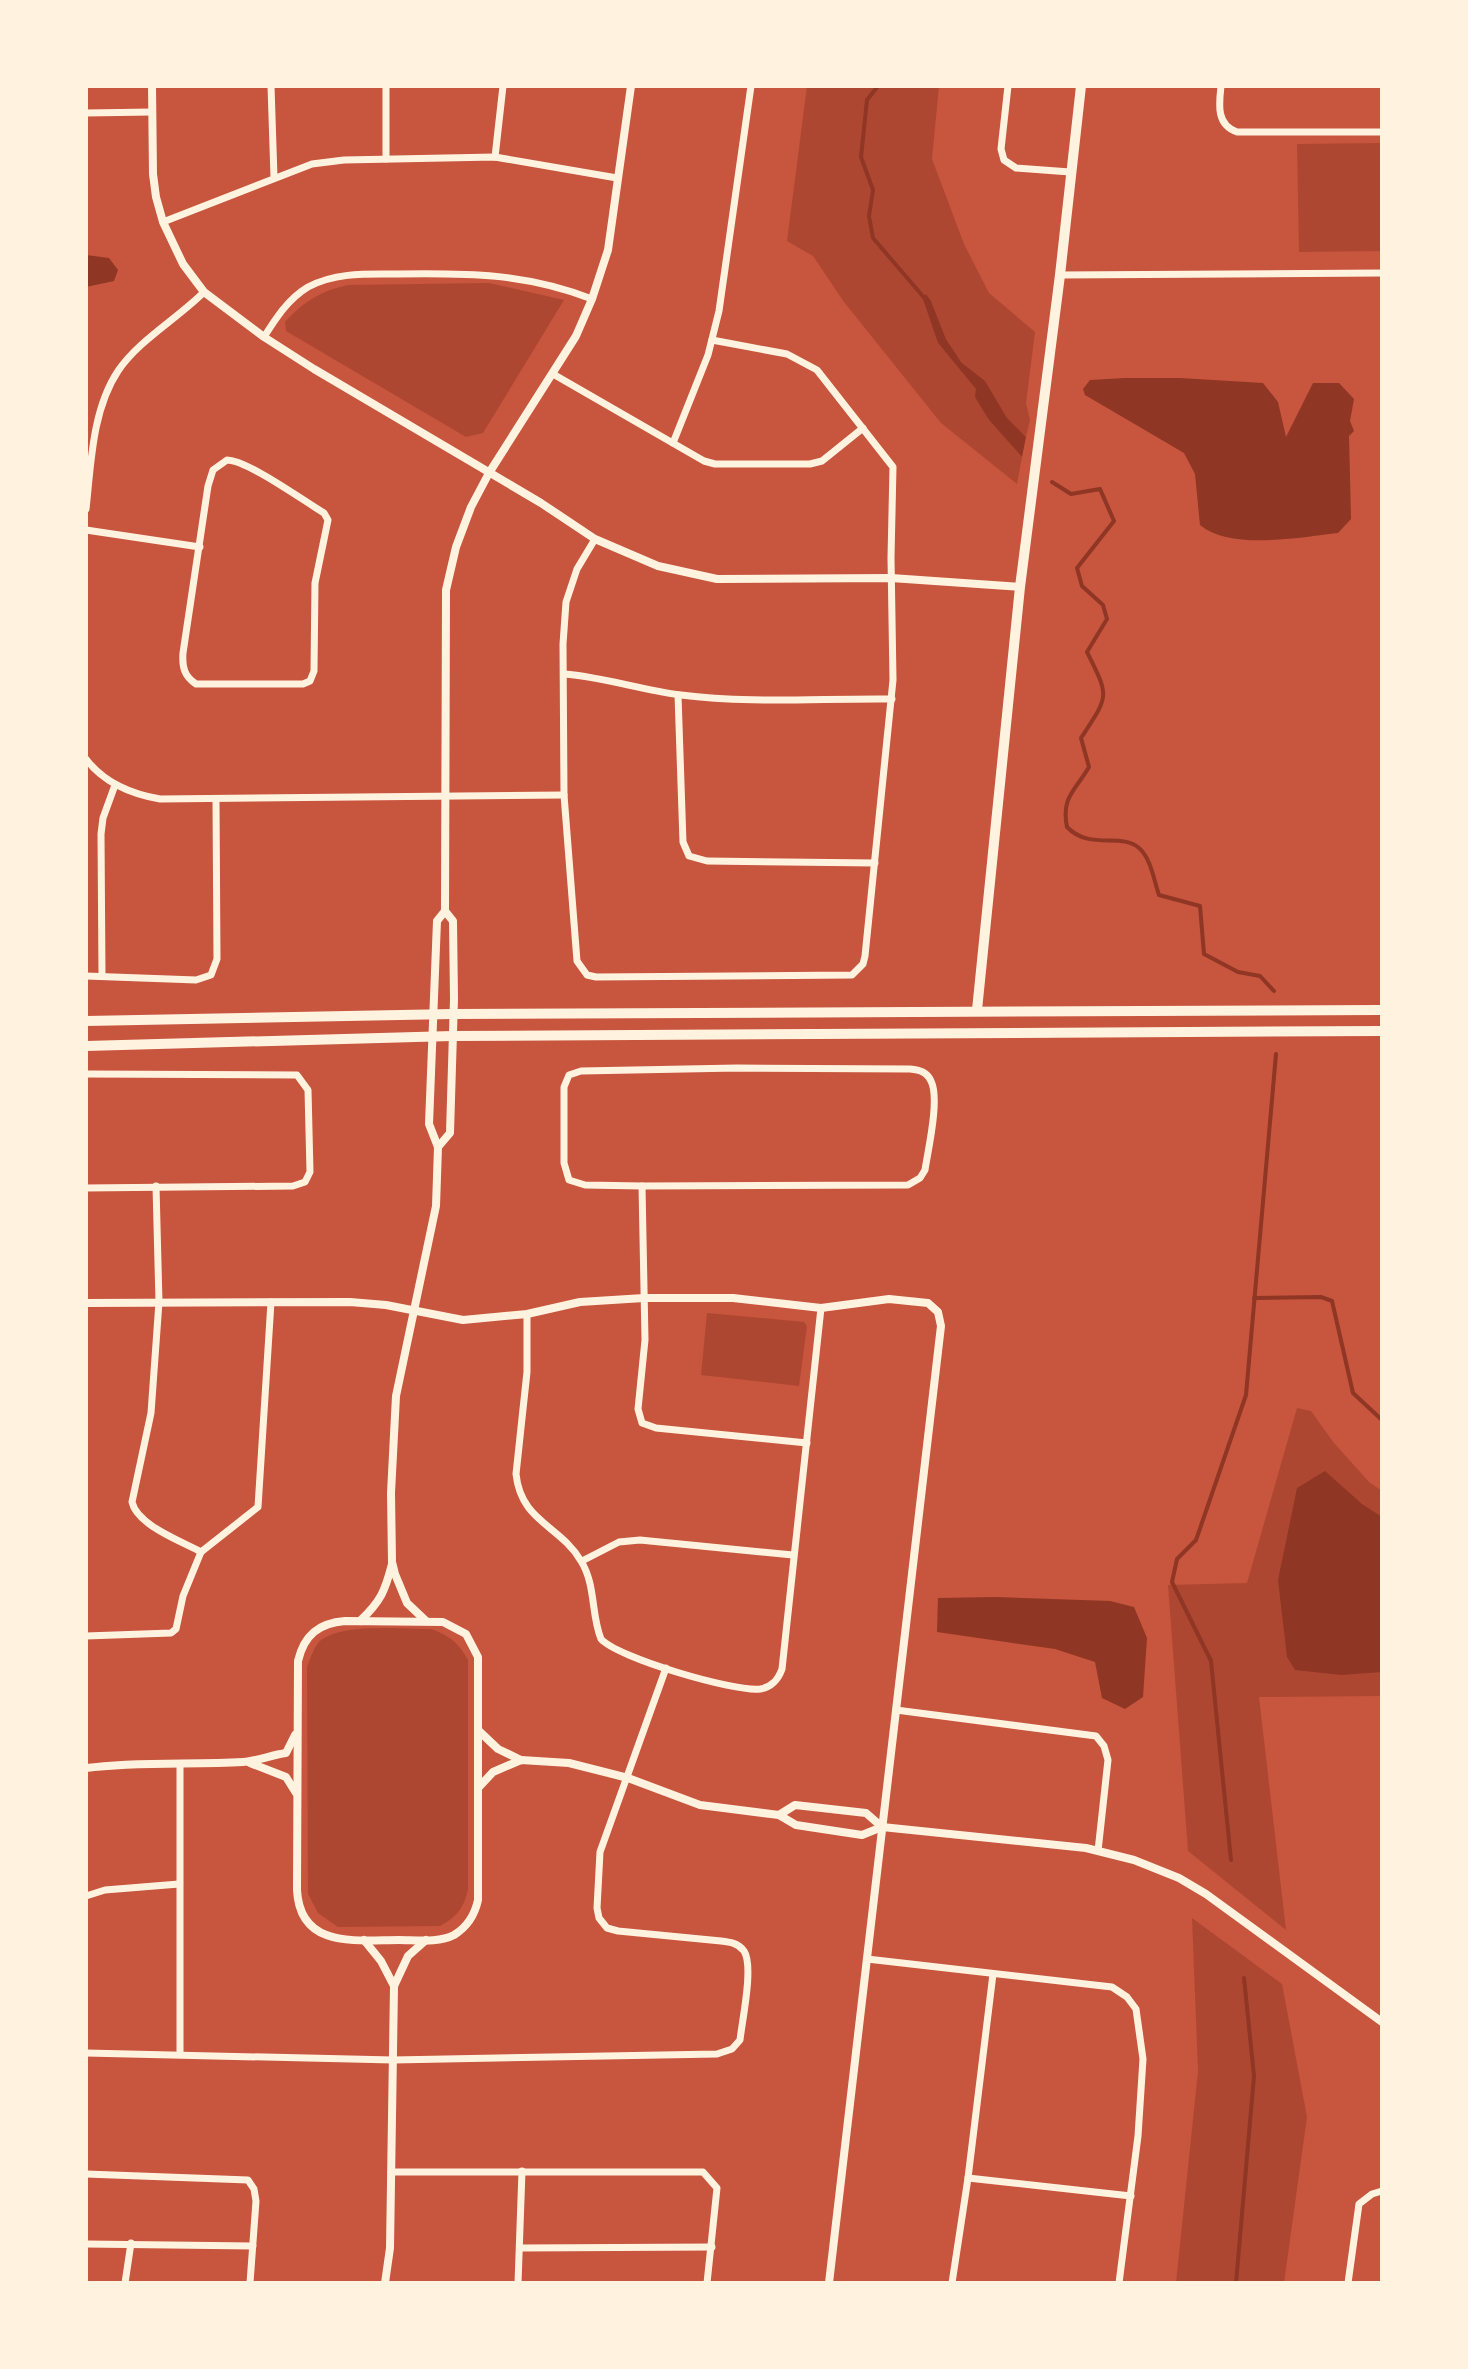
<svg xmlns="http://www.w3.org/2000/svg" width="1468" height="2369" font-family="Lato,sans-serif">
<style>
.green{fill:#ae4732}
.water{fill:#8f3625}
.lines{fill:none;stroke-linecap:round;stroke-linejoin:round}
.stream{stroke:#8f3625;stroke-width:4}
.minor{stroke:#fff3e0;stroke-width:7}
.tertiary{stroke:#fff3e0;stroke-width:8}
.secondary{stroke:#fff3e0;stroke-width:10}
</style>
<rect width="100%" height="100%" fill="#c8553d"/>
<!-- green -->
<g class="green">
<path d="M807,86H939L932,159L964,244L989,293L1035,332L1026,403L1030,420L1026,437L1007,419L985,382L963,364L946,339L931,301L938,343L977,389L989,420L1022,457L1017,484L941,423L844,302L813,256L787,241Z"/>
<path d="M1382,143V251L1299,252L1297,144Z"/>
<path d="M489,283L564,300L483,433L466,437L286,331L285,322C304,301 321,291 348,285Z"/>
<path d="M707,1313L804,1322L807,1326L799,1386L701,1375Z"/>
<path d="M1297,1408L1311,1411L1334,1443L1369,1482L1382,1491V1696L1259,1697L1286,1930L1188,1851L1168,1585L1247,1583Z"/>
<path d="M431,1629C450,1636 458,1642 468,1660V1889C464,1908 457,1917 440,1926L338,1927L318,1913L308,1894L307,1667C310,1659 313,1650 318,1643C337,1622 403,1629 431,1629Z"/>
<path d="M1192,1918L1282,1984L1307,2117L1284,2283H1176L1198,2071Z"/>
</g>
<!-- water -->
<g class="water">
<path d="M86,255L109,258L118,270L114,281L86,287Z"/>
<path d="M926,294L931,301L946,339L962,363L985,381L1007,418L1026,437L1022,457L989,420L975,397L976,389L938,343L923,299Z"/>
<path d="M1125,378H1180L1263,383L1278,402L1286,437L1313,383H1339L1354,399L1350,421L1354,431L1349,436L1351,519L1338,533C1301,537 1230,551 1200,525L1195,474L1184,453L1085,395L1083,389L1090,380Z"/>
<path d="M1325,1471L1362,1504L1382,1517V1672L1341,1675L1295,1670L1287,1657L1278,1580L1297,1488Z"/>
<path d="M996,1597L1110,1601L1134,1607L1147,1638L1143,1697L1125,1709L1102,1698L1095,1662L1055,1649L937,1632L938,1598Z"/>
</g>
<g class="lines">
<!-- stream -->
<g class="stream">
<path d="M878,86L867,100L861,157L873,190L869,216L873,238L927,301"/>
<path d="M1052,482L1071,494L1100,489L1114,521L1077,568L1082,586L1103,605L1107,619L1087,652C1110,698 1109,695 1081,738L1089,767C1075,791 1061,797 1067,827C1090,851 1121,832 1139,848C1151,858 1154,881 1159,895L1200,906L1204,954L1238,972L1260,976L1274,991"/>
<path d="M1254,1298L1321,1297L1332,1301L1353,1393L1382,1420"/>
<path d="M1231,1860L1211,1661L1172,1582L1177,1559L1196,1540L1246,1395L1276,1054"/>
<path d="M1236,2283L1254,2076L1244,1978"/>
</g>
<!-- minor -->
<g class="minor">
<path d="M271,86L274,177"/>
<path d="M386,86V159"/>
<path d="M1008,86L1001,149L1004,160L1016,168L1070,172"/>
<path d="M1221,86C1219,104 1216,125 1237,132H1382"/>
<path d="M86,113L152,112"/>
<path d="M495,157L503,86"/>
<path d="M163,222L312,164L344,160L495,157L617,178"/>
<path d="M1060,275L1382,273"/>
<path d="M264,337C276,318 288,299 308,287C336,272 368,274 398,274C468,273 525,273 592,299"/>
<path d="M553,374L704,461L715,464H810L822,461L863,428"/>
<path d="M673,443L708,355L719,311L751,86"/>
<path d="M227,460C247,460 304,501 324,513L328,520L315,583L314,671L310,681L303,684H196C184,676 182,667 183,653L208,486L213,470Z"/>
<path d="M86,509C91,465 92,410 118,371C139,340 177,319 204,292"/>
<path d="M86,530L200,547"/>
<path d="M595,539L577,569L566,602L563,644L564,795L577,961L587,975L596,977L852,975L863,964L865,956L893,680L891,558L893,467L817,370L787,354L712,340"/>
<path d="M564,674C604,677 641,690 681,695C750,704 822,698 892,699"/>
<path d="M678,695L683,842L689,856L707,861L875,863"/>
<path d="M86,759C104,783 131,794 160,799L564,795"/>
<path d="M86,976L196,980L211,975L217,959L216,800"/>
<path d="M102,976L101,834L103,818L115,785"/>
<path d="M737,1068L910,1069C920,1070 927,1072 931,1081C940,1099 928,1150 925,1170L920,1178L908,1185L642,1186L585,1185L569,1180L564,1163V1087L569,1075L581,1071Z"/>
<path d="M86,1074L297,1075L308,1090L310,1172L305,1182L293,1186L86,1188"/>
<path d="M156,1186L159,1302L151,1413L132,1502C137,1525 181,1541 201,1552"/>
<path d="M642,1186L645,1340L638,1409L642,1423L656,1428L807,1443"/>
<path d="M527,1314V1372L516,1474C521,1522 560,1525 581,1561C596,1585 591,1615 601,1639C618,1658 734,1692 760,1689C772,1687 778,1680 782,1669L821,1308"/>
<path d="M582,1561L619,1542L640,1540L793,1555"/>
<path d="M86,1636L171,1633L176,1629L183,1596L201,1552L258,1507L271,1302"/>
<path d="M896,1710L1096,1736L1104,1746L1108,1760L1098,1851"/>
<path d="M86,1896L105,1890L179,1884"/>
<path d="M867,1959L1112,1987L1127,1997L1136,2009L1143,2059L1138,2136L1119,2283"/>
<path d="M86,2053L393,2060L717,2054L732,2049L740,2040C742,2021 754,1966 744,1951C738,1943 730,1942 721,1941L618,1931L607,1928L599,1918L597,1908L600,1852L666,1668"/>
<path d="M180,2053V1764"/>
<path d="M391,2172H703L717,2188L707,2283"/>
<path d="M86,2174L248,2180L254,2189L256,2201L250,2283"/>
<path d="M968,2178L1131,2196"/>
<path d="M86,2244L253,2246"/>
<path d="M521,2248L712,2247"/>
<path d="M125,2283L131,2243"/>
<path d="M518,2283L522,2171"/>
<path d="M952,2283L968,2178L993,1974"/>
<path d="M1348,2283L1359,2204L1372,2194L1382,2191"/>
</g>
<!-- tertiary -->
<g class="tertiary">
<path d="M152,86L153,174L156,197L163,222L183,264L204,292L264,337L314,369L541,503L595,539L658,566L717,579L891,578L1020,587"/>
<path d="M438,1147L450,1133L454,999L453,921L445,911L446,590L456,547L471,507L489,473L576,336L592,299L608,250L631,86"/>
<path d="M86,1303L350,1302L386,1305L463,1320L527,1314L580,1302L644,1298H733L821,1308L889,1299L928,1303L938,1312L941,1326L829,2283"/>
<path d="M345,1621L443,1622L466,1634L478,1657V1900C475,1914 467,1927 454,1935C439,1943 416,1940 399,1940C356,1940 300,1949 297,1890L298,1661C304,1635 319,1623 345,1621Z"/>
<path d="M360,1621C381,1601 385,1591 392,1564"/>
<path d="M426,1621L407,1603L395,1574L392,1562L391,1493L396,1396L436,1206L438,1147L429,1124L437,921L445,911"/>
<path d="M479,1731L498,1749L521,1760"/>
<path d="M250,1763L286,1777L296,1793"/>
<path d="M86,1768C138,1761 191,1765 243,1762C258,1761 271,1755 286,1753L295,1735"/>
<path d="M479,1787L493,1772L521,1760L569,1763L628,1778L700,1805L779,1815L796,1825L862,1835L882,1827L1086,1848L1134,1860L1179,1878L1206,1894L1382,2022"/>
<path d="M779,1815L795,1805L866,1813L882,1827"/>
<path d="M364,1940L381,1961L394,1986"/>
<path d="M385,2283L390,2248L394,1986L408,1956L426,1940"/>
</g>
<!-- secondary -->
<g class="secondary">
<path d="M977,1010L1020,587L1060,275L1081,86"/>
<path d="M86,1021L453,1014L1382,1010"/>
<path d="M86,1046L452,1036L1382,1031"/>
</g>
</g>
<!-- border -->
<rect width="1468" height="2369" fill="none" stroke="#fff3e0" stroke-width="176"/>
</svg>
